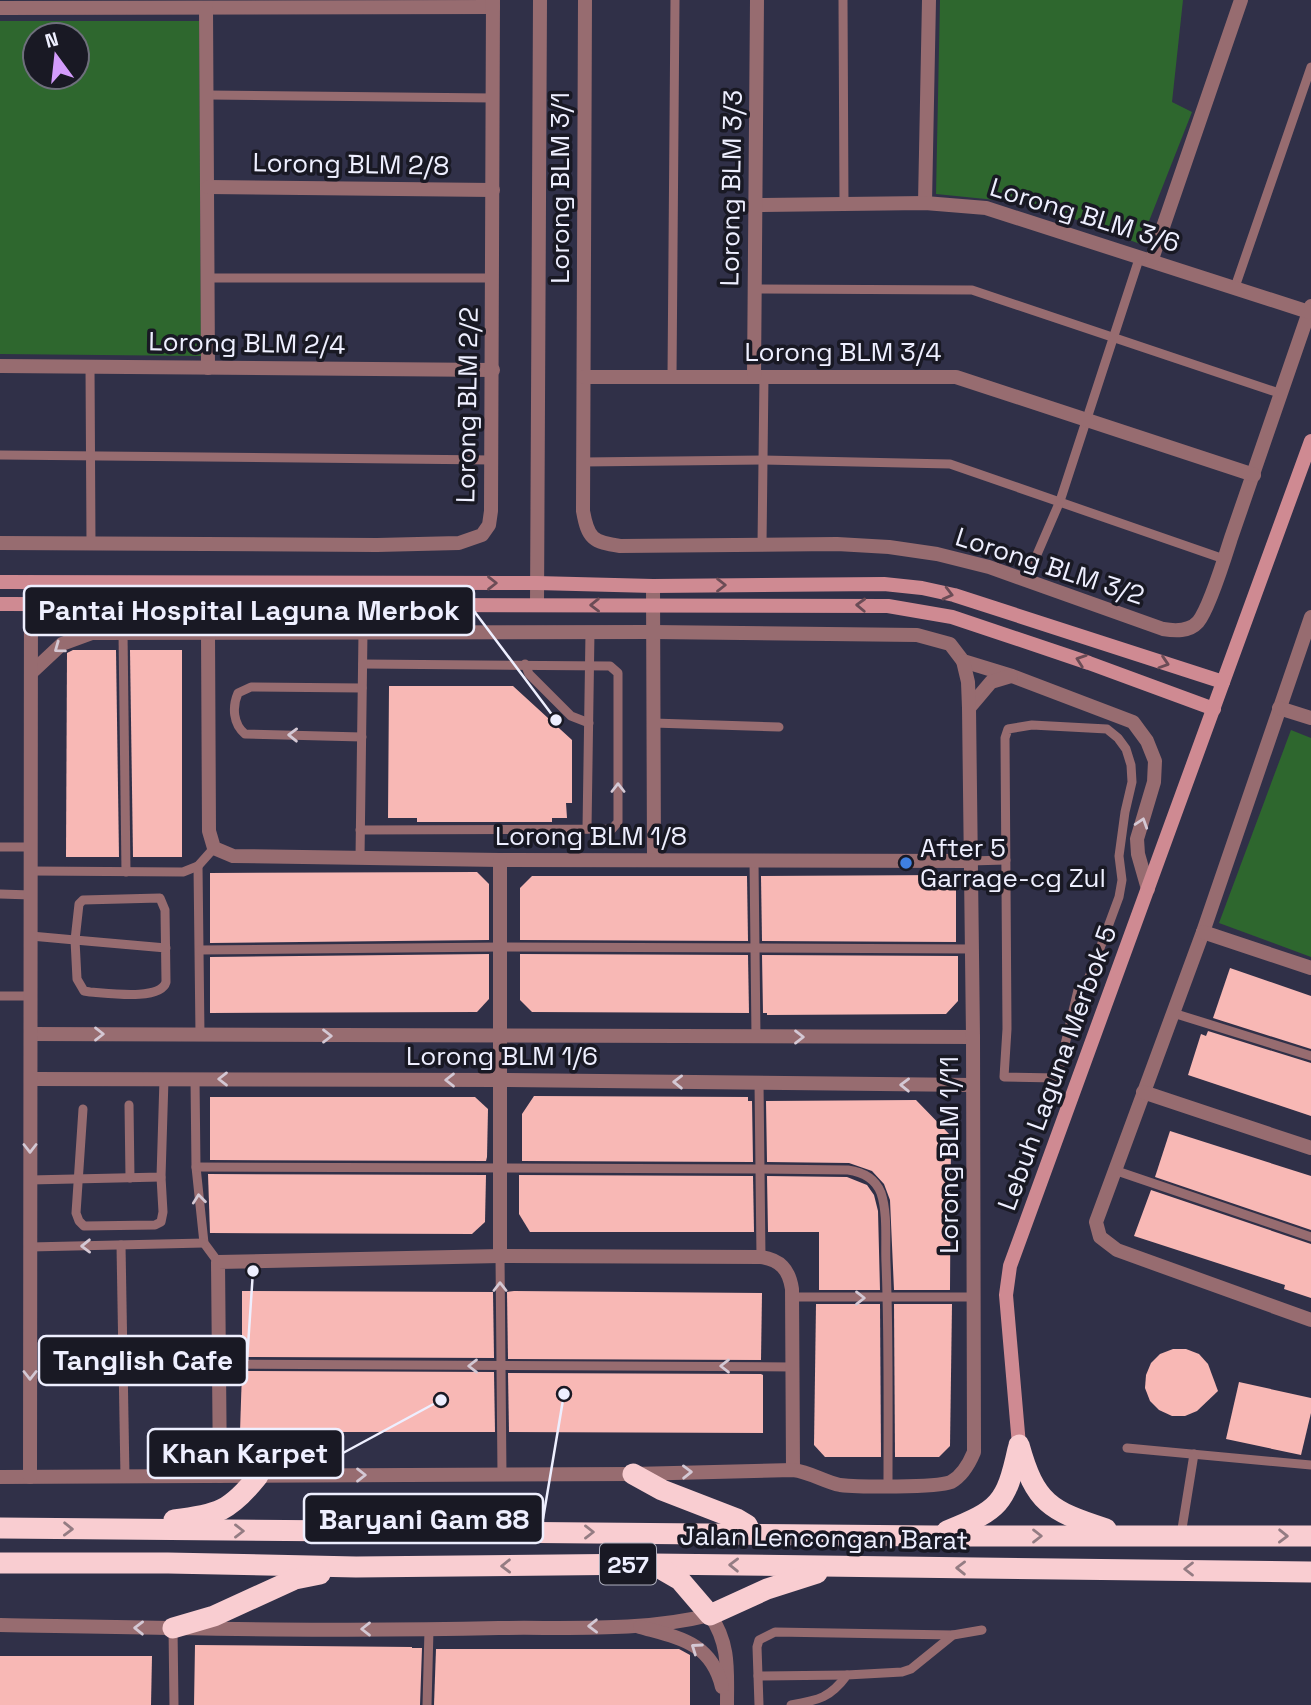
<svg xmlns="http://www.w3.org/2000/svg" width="1311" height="1705" font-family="'Space Grotesk',sans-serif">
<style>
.green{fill:#2e672e;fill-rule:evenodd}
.building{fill:#f8b8b5}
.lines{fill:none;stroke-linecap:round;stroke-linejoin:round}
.lane{stroke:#976c70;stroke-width:9}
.street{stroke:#976c70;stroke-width:14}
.secondary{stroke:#cf8a92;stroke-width:14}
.highway{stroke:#f9cdd1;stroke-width:21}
.oneway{stroke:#6b4c56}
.oneway2{stroke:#d4c8d4}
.oneway3{stroke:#947c83}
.shop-dot{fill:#3f7fe0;stroke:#191924;stroke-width:2.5}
.labels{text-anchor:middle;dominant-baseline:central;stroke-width:7;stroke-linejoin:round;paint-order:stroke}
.shield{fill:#191924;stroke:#aeafbd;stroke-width:2}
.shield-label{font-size:24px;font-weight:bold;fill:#eeefff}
.street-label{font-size:26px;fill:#eeefff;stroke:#191924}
.poi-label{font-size:26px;fill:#eeefff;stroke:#191924;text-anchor:start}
.leader{fill:none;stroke:#eeefff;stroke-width:2.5}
.callout-dot{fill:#eeefff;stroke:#191924;stroke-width:2.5}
.callout{fill:#191924;stroke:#eeefff;stroke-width:2.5}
.callout-label{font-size:28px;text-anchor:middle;font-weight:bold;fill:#eeefff}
</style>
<rect width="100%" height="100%" fill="#303048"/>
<!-- green -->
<g class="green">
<path d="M940,0H1183L1172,102L1192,112L1140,244L1035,204L936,194Z"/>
<path d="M0,21H199L201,356L0,354ZM35,35H77V77H35Z"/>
<path d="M1291,730L1311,738V957L1219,923Z"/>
</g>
<!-- building -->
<g class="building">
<path d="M73,650H116L119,857H66L67,653Z"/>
<path d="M130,650H182V857H133Z"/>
<path d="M389,686H513L572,740V803H566L567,818H552V822H417V818H388Z"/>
<path d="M477,872L489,884V940L210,943V873Z"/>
<path d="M944,875L956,887V942L762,941L761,876Z"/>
<path d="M532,876H747L748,941L520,940V888Z"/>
<path d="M489,954V999L477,1012L210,1013V957Z"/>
<path d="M520,954L748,955L749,1013L532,1012L520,1000Z"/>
<path d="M762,955L958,956V1001L946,1014L767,1015V1013H763Z"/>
<path d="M1230,968L1311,996V1049L1213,1018Z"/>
<path d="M1208,1031L1311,1063V1116L1188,1075L1201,1034L1206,1036Z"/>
<path d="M534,1096L748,1097V1101H752L753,1162L522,1161V1114Z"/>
<path d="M210,1097H475L488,1109L487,1157L486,1161L210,1160Z"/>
<path d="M916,1100L951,1136L950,1290H894L890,1200L884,1184L872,1171L849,1163L767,1162L766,1101Z"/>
<path d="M1170,1131L1311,1176V1230L1155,1177Z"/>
<path d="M208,1174L486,1175L485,1222L472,1234L210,1233Z"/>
<path d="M519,1175L753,1176L754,1232H530L519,1214Z"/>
<path d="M767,1176L847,1177L867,1185L874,1195L878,1211L880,1290H819V1232H768Z"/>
<path d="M1151,1190L1311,1244V1298L1284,1289L1285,1285L1134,1236Z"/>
<path d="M242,1291L493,1292L494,1358L242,1357Z"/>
<path d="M514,1291L762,1293L761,1360L508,1359L507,1292Z"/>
<path d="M816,1304H880L881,1457H825L814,1445Z"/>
<path d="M894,1304H952L950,1446L939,1457H895Z"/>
<path d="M1173,1349H1186L1199,1354L1208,1364L1218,1391L1197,1411L1185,1416H1172L1159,1410L1150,1401L1145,1388L1146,1375L1151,1363L1160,1354Z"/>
<path d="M242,1371L494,1372L495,1432H240Z"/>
<path d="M508,1373L761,1374L763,1375V1433L509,1432Z"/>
<path d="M1239,1382L1311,1398V1413L1301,1455L1226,1439Z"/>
<path d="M195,1645L412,1647V1648H422L420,1705H194Z"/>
<path d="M436,1649H679L690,1655V1705H434Z"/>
<path d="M0,1656H152L151,1705H0Z"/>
</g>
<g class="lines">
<!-- lane -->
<g class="lane">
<path d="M843,0L844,204"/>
<path d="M208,95L493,98"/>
<path d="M209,278H492"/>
<path d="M1235,287L1311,67"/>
<path d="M754,289L972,290L1282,394"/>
<path d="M90,366L91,543"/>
<path d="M672,377L675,0"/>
<path d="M0,455L492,460"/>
<path d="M583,462L763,460L950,464L1224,559"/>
<path d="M762,545L764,376"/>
<path d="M1026,580L1060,501L1140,256"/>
<path d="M123,633L126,872"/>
<path d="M525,664L529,674L571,716L589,723"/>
<path d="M653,723L779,727"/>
<path d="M1032,725L1107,729L1118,738L1126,749L1131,765L1132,782L1125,812L1119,856L1122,880L1119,897L1092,970L1085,986L1078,990L1057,1078L1004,1077L1007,1029L1005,738L1008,729Z"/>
<path d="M362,737L245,734C233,724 232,707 238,693L251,687L362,688"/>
<path d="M587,829L590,632"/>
<path d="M360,830L612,829L618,822V673L610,666L363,664"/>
<path d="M0,847H31"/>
<path d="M360,858L363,632"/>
<path d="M754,861L756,1037"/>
<path d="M970,861L1006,860"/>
<path d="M198,866L200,1035"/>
<path d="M31,871L183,872L198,866L214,848"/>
<path d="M0,894L31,895"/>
<path d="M31,936L75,940L79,904L83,900L160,898L165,910L166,982C161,1001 107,993 90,992L84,991L77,979L75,940L166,948"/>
<path d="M200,950L500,947L972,949"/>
<path d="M0,996H31"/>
<path d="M1173,1013L1311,1056"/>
<path d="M195,1079L196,1167L204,1243L218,1262"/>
<path d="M759,1083L761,1257"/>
<path d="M129,1105L130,1178"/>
<path d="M83,1109L76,1213L79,1221L84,1226L155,1225L161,1222L163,1212L161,1177"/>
<path d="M196,1167L760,1169L848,1170C863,1172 875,1178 881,1193C888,1214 885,1242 886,1263C889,1337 888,1411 888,1485"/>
<path d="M1114,1170L1311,1237"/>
<path d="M30,1180L161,1177L164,1079"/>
<path d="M121,1245L125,1477"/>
<path d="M30,1247L204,1243"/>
<path d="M500,1256L502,1475"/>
<path d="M792,1297H973"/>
<path d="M219,1364L793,1367"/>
<path d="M1127,1448L1311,1465"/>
<path d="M1181,1535L1194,1454"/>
<path d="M173,1628L174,1705"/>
<path d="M758,1676L847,1675"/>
<path d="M427,1705L429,1630"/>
<path d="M759,1705L757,1647L759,1640L775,1632L953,1635"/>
<path d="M791,1705C819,1700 830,1698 847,1675L902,1672L911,1669L953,1635L982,1630"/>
</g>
<!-- street -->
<g class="street">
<path d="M585,0L583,511C588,539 593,542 620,546L837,544L889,547L937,554L989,567L1163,629C1175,631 1189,632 1198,622C1209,609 1225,557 1231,538C1258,461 1284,383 1311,306"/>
<path d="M0,8L493,7"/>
<path d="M206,9L208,368"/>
<path d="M208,187L493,190"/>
<path d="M925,203L929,0"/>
<path d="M756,205L925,203L986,208L1309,312"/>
<path d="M1152,259L1241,0"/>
<path d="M0,366L493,370"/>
<path d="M584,377H956L1254,475"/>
<path d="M754,377L757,0"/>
<path d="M0,543L377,545L459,543L482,535L489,525L491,511L493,0"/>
<path d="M653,586L654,860"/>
<path d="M537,605L540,0"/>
<path d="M1311,617L1203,932L1096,1222L1100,1237L1117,1250L1311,1320"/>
<path d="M31,625L78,629L93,633L653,632L917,635L950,644L963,661L1012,676L1133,722L1147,741L1155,761L1154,782L1137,839L1138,854L1148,889"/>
<path d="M208,633L209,831L214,848L233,856L500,860L970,861"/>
<path d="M31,673L62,644L92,633"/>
<path d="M969,708L991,682L1011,676"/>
<path d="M1279,708L1311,718"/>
<path d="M500,860V1256"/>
<path d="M1203,932L1311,968"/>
<path d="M31,1034L973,1037"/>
<path d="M31,1079L501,1080L973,1085"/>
<path d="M1143,1092L1311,1148"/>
<path d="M220,1476L218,1262L500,1256L761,1257C780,1260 789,1269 792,1289L793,1470"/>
<path d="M0,1477L633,1474L793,1470C810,1472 825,1482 840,1485C858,1487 936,1488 951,1482C962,1476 969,1464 974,1452L973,1037L969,708L968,682L963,661"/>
<path d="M30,1477L31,582"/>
<path d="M0,1625C166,1628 332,1632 499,1628C568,1627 642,1632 710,1615C730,1644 727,1671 727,1705"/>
<path d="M640,1627C679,1638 711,1642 722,1687"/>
</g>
<!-- secondary -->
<g class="secondary">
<path d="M0,582L537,583L653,586L884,584L922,588L954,595L1223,682"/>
<path d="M0,604L888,606L952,617L1089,663L1214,709"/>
<path d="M1019,1445L1006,1295L1010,1266L1311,441"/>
</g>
<!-- highway -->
<g class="highway">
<path d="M1019,1445C1035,1503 1050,1511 1106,1529"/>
<path d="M633,1474L662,1490L737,1519L747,1525L751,1533"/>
<path d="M174,1520C218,1515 230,1511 258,1476"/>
<path d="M0,1528L935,1536H1311"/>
<path d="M947,1531C999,1510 1006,1504 1018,1449"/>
<path d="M0,1563H168L356,1567L652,1564L1311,1572"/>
<path d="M654,1565L680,1580L710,1615L767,1589L817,1573"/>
<path d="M173,1628L214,1616L295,1579L320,1574"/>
</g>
</g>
<!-- one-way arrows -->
<defs><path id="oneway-chevron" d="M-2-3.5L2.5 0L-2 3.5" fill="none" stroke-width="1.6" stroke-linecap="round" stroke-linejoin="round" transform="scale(1.75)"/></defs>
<g class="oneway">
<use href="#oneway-chevron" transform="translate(492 583)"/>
<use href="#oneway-chevron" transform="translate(721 585)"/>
<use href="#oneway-chevron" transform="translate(948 594) rotate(14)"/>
<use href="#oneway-chevron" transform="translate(595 605) rotate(179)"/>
<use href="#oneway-chevron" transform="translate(861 605) rotate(-178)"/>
<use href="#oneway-chevron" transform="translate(1081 660) rotate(-161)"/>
<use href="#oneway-chevron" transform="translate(1164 663) rotate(18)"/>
</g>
<g class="oneway2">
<use href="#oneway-chevron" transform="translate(59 648) rotate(144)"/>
<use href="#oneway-chevron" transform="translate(293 735) rotate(-179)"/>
<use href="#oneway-chevron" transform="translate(618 788) rotate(-90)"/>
<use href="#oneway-chevron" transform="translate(1142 823) rotate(-72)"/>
<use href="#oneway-chevron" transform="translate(99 1034)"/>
<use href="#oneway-chevron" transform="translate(327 1036)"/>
<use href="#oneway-chevron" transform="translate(799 1037)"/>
<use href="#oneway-chevron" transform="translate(223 1079) rotate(-180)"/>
<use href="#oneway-chevron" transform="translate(450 1080) rotate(-180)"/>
<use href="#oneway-chevron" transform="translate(678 1082) rotate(-179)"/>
<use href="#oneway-chevron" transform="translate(905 1085) rotate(-179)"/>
<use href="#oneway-chevron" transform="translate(30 1148) rotate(90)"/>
<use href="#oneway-chevron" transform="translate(199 1199) rotate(-96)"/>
<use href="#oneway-chevron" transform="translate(86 1246) rotate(179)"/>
<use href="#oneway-chevron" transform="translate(500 1287) rotate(-90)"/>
<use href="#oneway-chevron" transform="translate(860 1298)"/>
<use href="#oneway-chevron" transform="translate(473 1366) rotate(-180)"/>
<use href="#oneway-chevron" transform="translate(725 1366) rotate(-180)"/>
<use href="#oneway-chevron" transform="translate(30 1375) rotate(90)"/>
<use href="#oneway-chevron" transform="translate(687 1472) rotate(-1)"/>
<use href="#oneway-chevron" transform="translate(361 1475)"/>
<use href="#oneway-chevron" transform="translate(593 1626) rotate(179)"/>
<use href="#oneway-chevron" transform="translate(139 1628) rotate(-179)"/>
<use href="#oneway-chevron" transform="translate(366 1629) rotate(-180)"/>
<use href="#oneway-chevron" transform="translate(696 1648) rotate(-145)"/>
</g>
<g class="oneway3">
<use href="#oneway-chevron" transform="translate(68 1529) rotate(1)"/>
<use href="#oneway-chevron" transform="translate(239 1531)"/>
<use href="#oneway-chevron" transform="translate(589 1532)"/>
<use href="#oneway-chevron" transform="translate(1037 1536)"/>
<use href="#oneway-chevron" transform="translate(1283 1536) rotate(1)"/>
<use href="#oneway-chevron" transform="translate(734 1565) rotate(-179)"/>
<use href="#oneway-chevron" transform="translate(506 1566) rotate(179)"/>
<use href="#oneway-chevron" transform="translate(961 1568) rotate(-179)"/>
<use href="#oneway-chevron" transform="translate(1189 1569) rotate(-180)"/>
</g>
<!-- markers -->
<circle class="shop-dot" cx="906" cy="863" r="7"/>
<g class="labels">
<!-- shield labels -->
<rect class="shield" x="600" y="1543.5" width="56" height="41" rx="5"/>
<g class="shield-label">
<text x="628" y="1564">257</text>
</g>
<!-- street labels -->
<g class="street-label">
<text transform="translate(351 164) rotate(1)">Lorong BLM 2/8</text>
<text transform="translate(560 188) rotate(-90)">Lorong BLM 3/1</text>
<text transform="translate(731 188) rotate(-89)">Lorong BLM 3/3</text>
<text transform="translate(1085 215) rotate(17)">Lorong BLM 3/6</text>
<text transform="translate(247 343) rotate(1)">Lorong BLM 2/4</text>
<text x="843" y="352">Lorong BLM 3/4</text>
<text transform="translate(467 405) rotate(-89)">Lorong BLM 2/2</text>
<text transform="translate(1050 566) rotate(18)">Lorong BLM 3/2</text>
<text x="591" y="836">Lorong BLM 1/8</text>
<text x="502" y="1056">Lorong BLM 1/6</text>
<text transform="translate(1057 1068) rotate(-70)">Lebuh Laguna Merbok 5</text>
<text transform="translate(949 1155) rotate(-90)">Lorong BLM 1/11</text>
<text transform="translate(824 1538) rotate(1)">Jalan Lencongan Barat</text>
</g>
<!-- poi labels -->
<g class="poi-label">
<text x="920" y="848">After 5<tspan x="920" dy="30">Garrage-cg Zul</tspan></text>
</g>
</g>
<!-- callouts -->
<path class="leader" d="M556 720L474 611M253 1271L247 1361M441 1400L343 1453M564 1394L543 1519"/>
<g class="callout-dot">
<circle cx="556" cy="720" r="7"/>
<circle cx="253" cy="1271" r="7"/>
<circle cx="441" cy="1400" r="7"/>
<circle cx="564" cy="1394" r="7"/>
</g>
<g class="callout">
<rect x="24" y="586" width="450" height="49" rx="7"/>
<rect x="39" y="1336" width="208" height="49" rx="7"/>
<rect x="148" y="1429" width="195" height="49" rx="7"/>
<rect x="304" y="1494" width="239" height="49" rx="7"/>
</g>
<g class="callout-label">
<text x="249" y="620">Pantai Hospital Laguna Merbok</text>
<text x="143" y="1370">Tanglish Cafe</text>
<text x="245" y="1463">Khan Karpet</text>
<text x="424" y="1529">Baryani Gam 88</text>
</g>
<!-- north arrow -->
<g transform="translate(56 56) rotate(345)"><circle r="33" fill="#191924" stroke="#6e6f7c" stroke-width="2"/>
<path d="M0-5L12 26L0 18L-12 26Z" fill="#d39cfc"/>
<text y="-10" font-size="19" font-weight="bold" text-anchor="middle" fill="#eeefff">N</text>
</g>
</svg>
